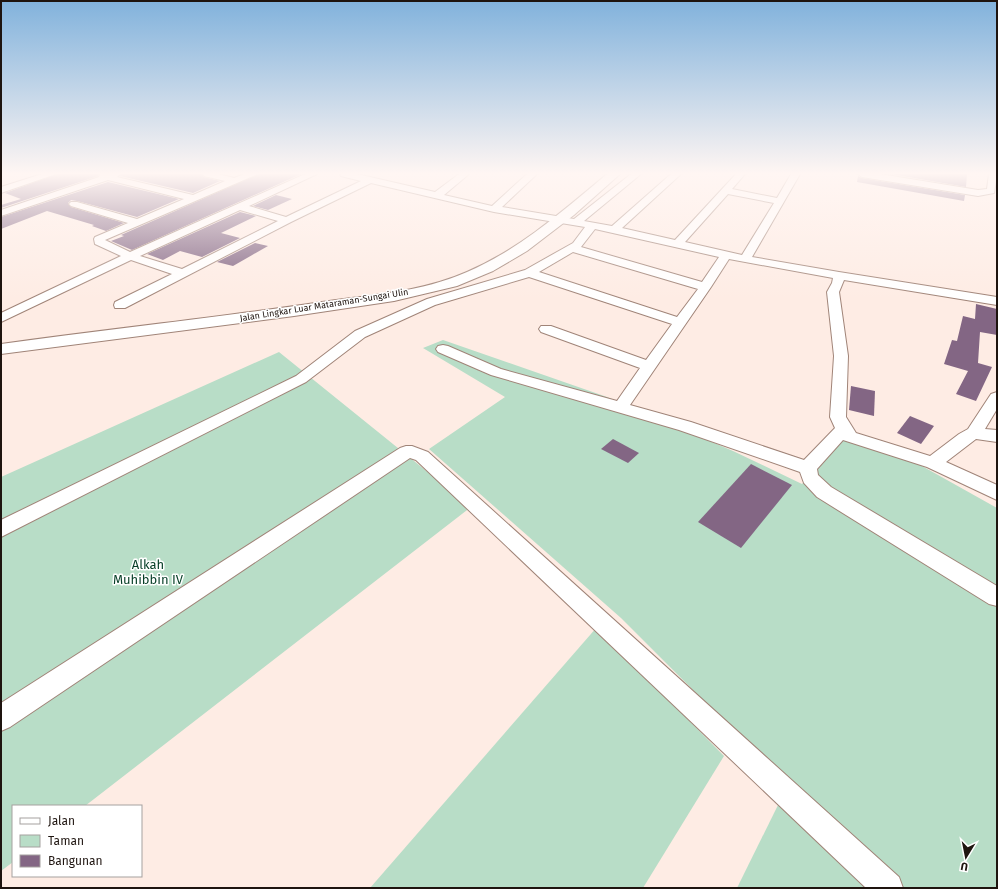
<svg xmlns="http://www.w3.org/2000/svg" width="998" height="889" font-family="'Fira Sans',sans-serif">
<style>
.green{fill:#b8ddc7}
.building{fill:#836684}
.lines{fill:none;stroke-linecap:round;stroke-linejoin:round}
.minor-casing{stroke:#a08478;stroke-width:2}
.primary-casing{stroke:#a08478;stroke-width:2}
.minor{fill:#fff;fill-rule:evenodd}
.primary{fill:#fff;fill-rule:evenodd}
.labels{text-anchor:middle;dominant-baseline:central;stroke-width:3;stroke-linejoin:round;paint-order:stroke}
.far-street-label{font-size:9px;fill:#1e140f;stroke:#fff}
.near-park-label{font-size:13px;fill:#053e26;stroke:#fff}
</style>
<rect width="100%" height="100%" fill="#feece4"/>
<!-- green -->
<g class="green">
<path d="M443,340L607,397L733,451L802,484L844,436L888,447L997,508V888H900L738,735L621,618L429,449L505,397L423,348Z"/>
<path d="M279,352L471,507L85,806H13V862L1,871V477Z"/>
<path d="M597,627L724,756L643,888H370Z"/>
<path d="M780,801L869,888H737Z"/>
</g>
<!-- building -->
<g class="building">
<path d="M57,174H98V176L1,208V205L21,199L5,193Z"/>
<path d="M121,174H202L204,177L220,181L193,193L120,176Z"/>
<path d="M259,174H301L132,250L111,241L124,236L121,235Z"/>
<path d="M891,174H967L966,187Z"/>
<path d="M858,176L862,178L965,195L964,201L857,182Z"/>
<path d="M108,182L179,199L137,217L77,201L71,200L68,203L71,207L124,223L106,231L92,226L94,225L47,211L1,229V217Z"/>
<path d="M276,195L292,199L268,210L253,206Z"/>
<path d="M240,212L256,216L221,233L240,238L202,257L180,251L163,260L147,254Z"/>
<path d="M255,243L268,246L233,266L217,262Z"/>
<path d="M976,304L997,309V335L980,332L978,363L992,367L976,401L956,394L968,371L944,364L952,340L957,341L963,316L975,319Z"/>
<path d="M851,386L875,391L874,416L849,410Z"/>
<path d="M910,416L934,426L921,444L897,433Z"/>
<path d="M613,439L639,453L628,463L601,449Z"/>
<path d="M751,464L792,485L741,548L698,522Z"/>
</g>
<g class="lines">
<defs>
<g id="minor">
<path d="M42,174H56L1,193V187Z"/>
<path d="M100,174H120L117,177L193,195L225,181L204,176L203,174H218L234,178L245,174H258L105,240L130,252L305,174H317L249,206L286,217L361,181L341,176L340,174H357L435,192L459,174H469L444,195L492,206L527,174H537L502,207L574,219L631,174H641L584,221L612,226L671,174H681L622,228L675,240L736,174H745L732,189L777,198L791,174H800L752,257L839,272L997,297V305L844,280L839,292L848,356L846,417L856,433L930,456L959,434L968,429L991,394L997,392V409L985,429L997,430V442L976,439L946,462L997,485V500L927,467L843,440L817,469L818,475L831,487L997,586V606L989,604L817,497L804,483L800,472L679,430L491,375L438,352L436,349L438,346L443,345L448,346L501,369L617,401L640,368L541,332L539,329L541,326H551L646,360L672,324L529,277L435,305L365,337L306,382L1,537V520L296,376L355,331L427,299L525,270L573,243L585,227L494,212L371,183L291,222L125,308H115L114,305L115,302L172,274L131,260L1,322V313L121,256L95,244L94,239L95,237L128,223L71,206L69,204L71,202H77L137,219L184,199L108,180L1,216V210L99,177ZM728,194L774,203L742,255L685,242ZM240,210L278,221L182,269L140,256ZM595,229L719,257L702,282L581,247ZM573,252L698,289L677,317L539,272ZM729,259L833,278L832,283L827,292L834,356L830,417L835,428L804,460L691,422L630,405L711,287Z"/>
<path d="M858,174H880L978,190L987,189L989,174H997L994,193L978,196L862,177Z"/>
<path d="M406,446H412L428,452L899,877L903,888H866L416,460L410,458L10,727L1,731V703L400,448Z"/>
</g>
<path id="primary" d="M607,174H620L574,215L527,251L493,271L457,286L394,301L294,316L1,354V344C108,329 215,318 322,302C370,295 422,292 467,272C520,249 563,211 607,174Z"/>
</defs>
<!-- minor casing -->
<use href="#minor" class="minor-casing"/>
<!-- primary casing -->
<use href="#primary" class="primary-casing"/>
<!-- minor -->
<use href="#minor" class="minor"/>
<!-- primary -->
<use href="#primary" class="primary"/>
</g>
<!-- sky -->
<linearGradient id="sky" x2="0" y2="1"><stop stop-color="#81b2dc"/><stop offset="0.58" stop-color="#fff6f3"/><stop offset="1" stop-color="#fff6f3" stop-opacity="0"/></linearGradient>
<rect width="998" height="299" fill="url(#sky)"/>
<g class="labels">
<!-- far-street labels -->
<g class="far-street-label">
<text transform="translate(324 305) rotate(-9)">Jalan Lingkar Luar Mataraman-Sungai Ulin</text>
</g>
<!-- near-park labels -->
<g class="near-park-label">
<text x="148" y="564">Alkah<tspan x="148" dy="15">Muhibbin IV</tspan></text>
</g>
</g>
<!-- border -->
<rect width="998" height="889" fill="none" stroke="#1e140f" stroke-width="4"/>
<!-- legend -->
<rect x="12" y="805" width="130" height="72" fill="#ffffff" stroke="#a5a19f"/>
<rect x="20" y="818" width="20" height="6" fill="#ffffff" stroke="#a5a19f"/>
<text x="48" y="825" font-size="12" fill="#1e140f">Jalan</text>
<rect x="20" y="835" width="20" height="12" fill="#b8ddc7" stroke="#a5a19f"/>
<text x="48" y="845" font-size="12" fill="#1e140f">Taman</text>
<rect x="20" y="855" width="20" height="12" fill="#836684" stroke="#a5a19f"/>
<text x="48" y="865" font-size="12" fill="#1e140f">Bangunan</text>
<!-- north arrow -->
<g transform="translate(966 857) rotate(190)" stroke="#ffffff" stroke-width="3" paint-order="stroke">
<path d="M0-3L7 15L0 10L-7 15Z" fill="#1e140f"/>
<text y="-6" font-size="11" font-weight="bold" text-anchor="middle" fill="#1e140f">U</text>
</g>
</svg>
